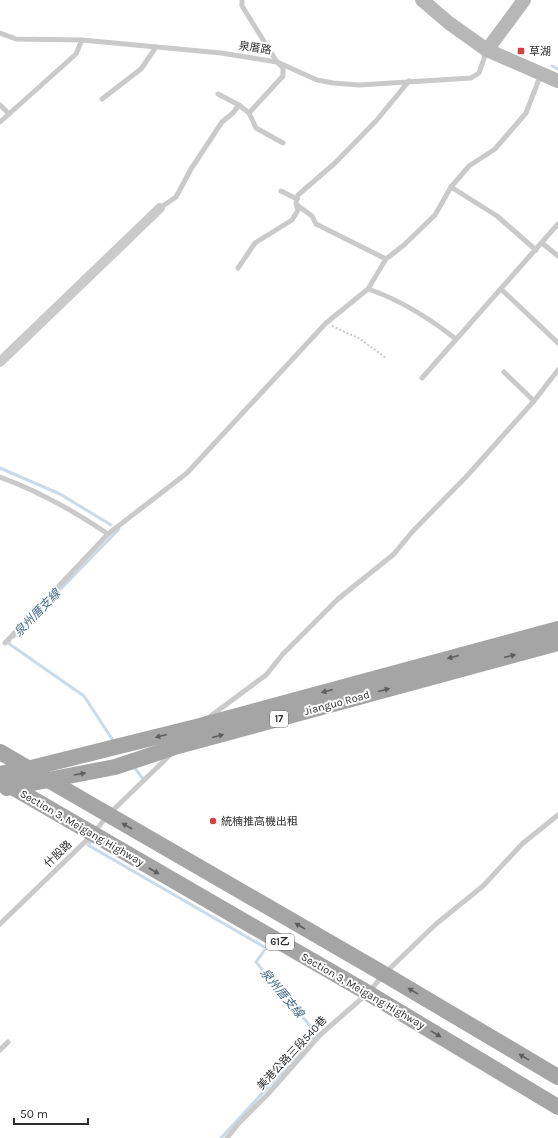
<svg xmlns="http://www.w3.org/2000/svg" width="558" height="1138" font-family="Karla,'Noto Sans TC',sans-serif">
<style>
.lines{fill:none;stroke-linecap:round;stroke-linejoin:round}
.stream{stroke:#cadae8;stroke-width:3}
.path{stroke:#cacaca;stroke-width:2;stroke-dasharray:2 2;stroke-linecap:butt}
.lane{stroke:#cacaca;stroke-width:5}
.street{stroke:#cacaca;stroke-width:10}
.secondary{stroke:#b7b7b7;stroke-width:14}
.primary{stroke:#a5a5a5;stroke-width:16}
.oneway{fill:#5d5d5d}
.poi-dot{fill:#d4403f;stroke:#fff;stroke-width:1.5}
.labels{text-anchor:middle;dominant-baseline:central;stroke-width:4;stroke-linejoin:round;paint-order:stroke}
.shield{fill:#fff;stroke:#6c6c6c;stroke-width:1}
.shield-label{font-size:10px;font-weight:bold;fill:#2d2d2d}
.street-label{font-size:11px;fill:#2d2d2d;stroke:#fff}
.poi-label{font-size:11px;fill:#2d2d2d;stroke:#fff;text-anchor:start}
.water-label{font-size:12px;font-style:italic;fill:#436787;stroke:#fff}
</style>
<rect width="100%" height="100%" fill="#fff"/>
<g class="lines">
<!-- stream -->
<g class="stream">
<path d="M552,66L558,69"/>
<path d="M0,468L60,494L111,525"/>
<path d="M14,637L119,529"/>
<path d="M10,641L8,643L84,696L114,742"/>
<path d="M134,767L143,779"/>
<path d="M91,841L88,845L266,948L256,962L317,1034L221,1138"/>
</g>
<!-- path -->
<path class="path" d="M332,326L360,339L386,358"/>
<!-- lane -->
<g class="lane">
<path d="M0,33L16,39L82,40L221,53L277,62L317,80L333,83L359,85L471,78L479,73L487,50"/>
<path d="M218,94L239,105"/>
<path d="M102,99L141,69L156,47"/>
<path d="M0,105L9,114"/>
<path d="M249,113L256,128L283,143"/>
<path d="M0,122L76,54L82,40"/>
<path d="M451,187L497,216L536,250"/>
<path d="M281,191L297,199"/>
<path d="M297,205L312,216L316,224L386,259"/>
<path d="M160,208L176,197L191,169L222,122L233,113L239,105L249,113L283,76V68L277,62L242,6V0"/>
<path d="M542,243L558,256"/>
<path d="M238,268L255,243L292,220L298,210L296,203L298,195L335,163L376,121L409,81"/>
<path d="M368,289C401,300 429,318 456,339"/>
<path d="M501,289L558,343"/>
<path d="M504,372L534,401"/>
<path d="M422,378L558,224"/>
<path d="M0,477C39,491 74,511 108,534"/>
<path d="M5,643L108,534L187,473L326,323L368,289L386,259L404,245L435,215L451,187L469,166L495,149L526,113L541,74"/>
<path d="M208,718L266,675L283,654L338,599L394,554L412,532L466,477L534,401L558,370"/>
<path d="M0,924L92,835L108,815L171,754"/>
<path d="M0,1050L8,1042"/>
<path d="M227,1138L238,1124L268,1094L320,1035L368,993L384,974L436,924L483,886L522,844L558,815"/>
</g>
<!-- street -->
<path class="street" d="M0,362L160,208"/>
<!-- secondary -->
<g class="secondary">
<path d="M422,0L449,23L487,50L558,81"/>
<path d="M487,50L524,0"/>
</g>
<!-- primary -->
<g class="primary">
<path d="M0,752L384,974L558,1077"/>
<path d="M0,774L27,769L196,727L558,629"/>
<path d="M0,780L368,993L558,1107"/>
<path d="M7,788L115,767L178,746L558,643"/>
</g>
</g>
<!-- one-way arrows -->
<defs><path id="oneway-solid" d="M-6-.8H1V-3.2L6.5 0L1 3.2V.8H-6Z"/></defs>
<g class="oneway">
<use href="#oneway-solid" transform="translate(510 656) rotate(-15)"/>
<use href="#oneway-solid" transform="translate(453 657) rotate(165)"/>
<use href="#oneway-solid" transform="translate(384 690) rotate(-15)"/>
<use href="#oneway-solid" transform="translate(327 691) rotate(165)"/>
<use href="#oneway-solid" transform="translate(161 736) rotate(166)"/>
<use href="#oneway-solid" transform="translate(218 736) rotate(-15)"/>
<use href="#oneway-solid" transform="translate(80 774) rotate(-10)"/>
<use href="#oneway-solid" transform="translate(127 826) rotate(-150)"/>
<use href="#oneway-solid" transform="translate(154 871) rotate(30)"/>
<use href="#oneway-solid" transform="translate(300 926) rotate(-150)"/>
<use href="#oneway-solid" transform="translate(413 991) rotate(-149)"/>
<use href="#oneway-solid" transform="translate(436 1034) rotate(31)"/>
<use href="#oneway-solid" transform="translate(524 1057) rotate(-149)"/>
</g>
<!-- markers -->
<g class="poi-dot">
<rect x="517" y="47" width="8" height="8" rx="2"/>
<circle cx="213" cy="821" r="4"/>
</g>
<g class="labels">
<!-- shield labels -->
<g class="shield">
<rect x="270" y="711" width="18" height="16" rx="3"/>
<rect x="266" y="934" width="28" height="16" rx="3"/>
</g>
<g class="shield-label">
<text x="279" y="719">17</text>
<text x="280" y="942">61乙</text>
</g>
<!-- street labels -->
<g class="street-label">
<text transform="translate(255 48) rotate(9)">泉厝路</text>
<text transform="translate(337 703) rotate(-15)">Jianguo Road</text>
<text transform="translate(82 828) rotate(30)">Section 3, Meigang Highway</text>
<text transform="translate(58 854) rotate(-44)">什股路</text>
<text transform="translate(363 991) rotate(30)">Section 3, Meigang Highway</text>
<text transform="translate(292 1053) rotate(-47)">美港公路三段540巷</text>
</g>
<!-- poi labels -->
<g class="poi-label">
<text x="529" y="51">草湖</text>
<text x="221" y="821">統楠推高機出租</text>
</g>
<!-- water labels -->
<g class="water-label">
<text transform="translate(37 613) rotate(-46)">泉州厝支線</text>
<text transform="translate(282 993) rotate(50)">泉州厝支線</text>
</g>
</g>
<!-- scale -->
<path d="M14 1118v6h74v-6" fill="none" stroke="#2d2d2d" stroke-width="2"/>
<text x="20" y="1118" font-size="12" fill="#2d2d2d" stroke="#ffffff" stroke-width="3" paint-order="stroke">50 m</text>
</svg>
